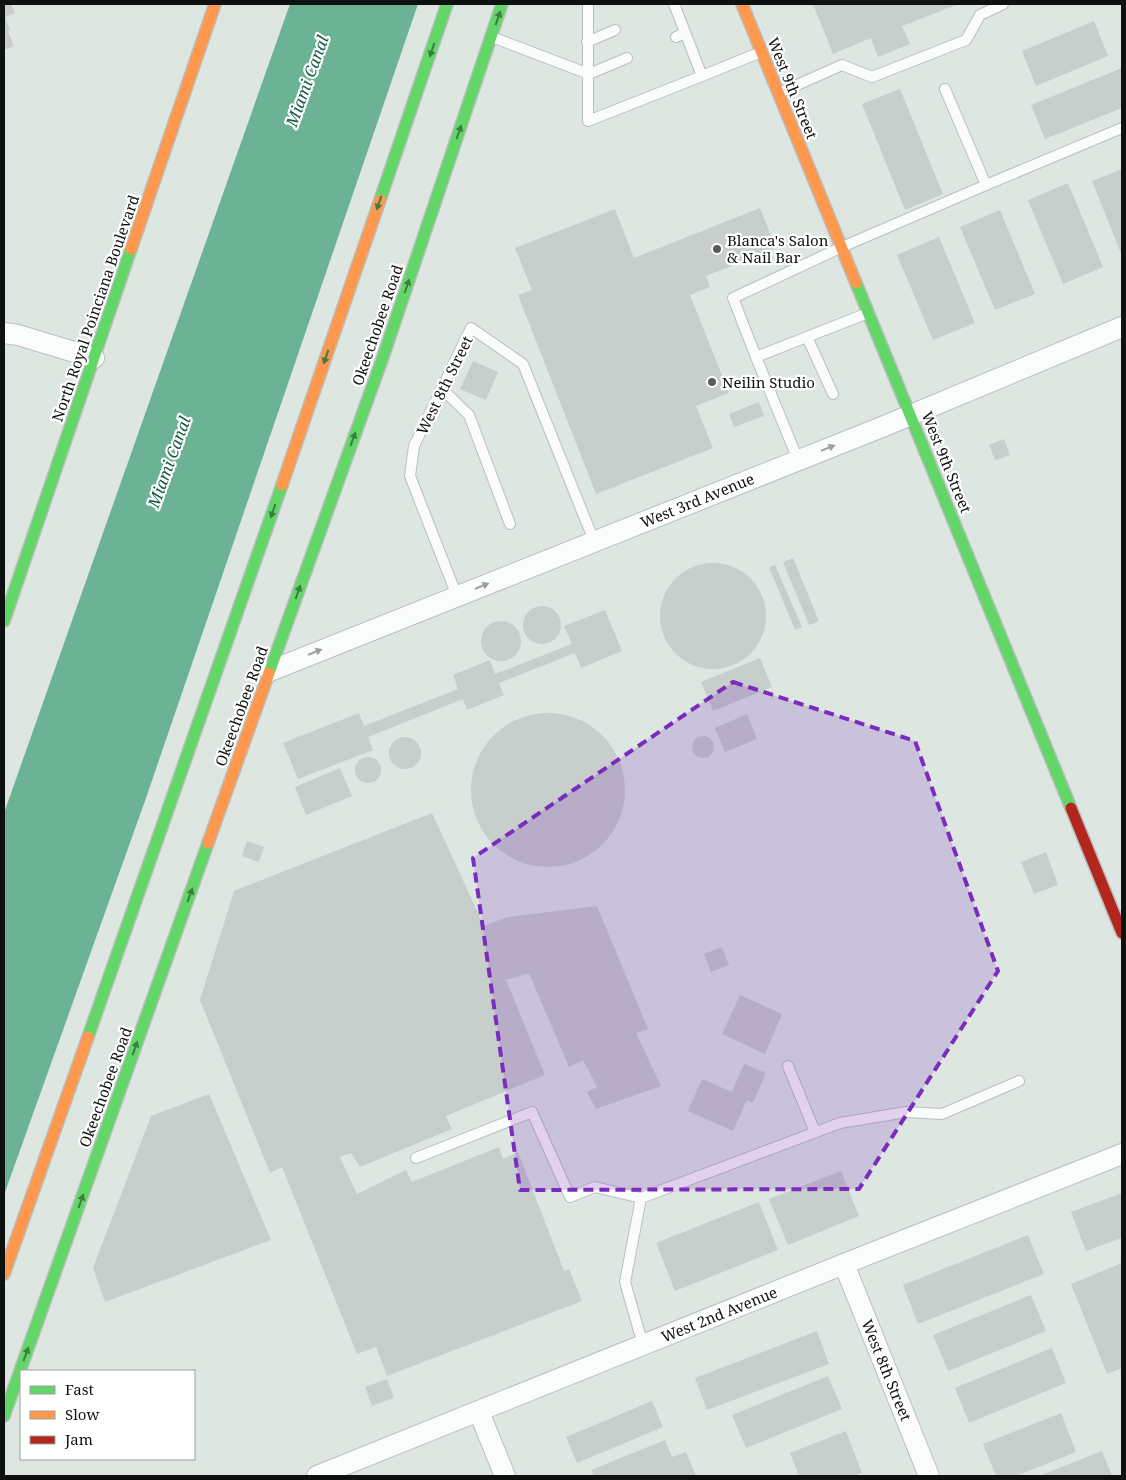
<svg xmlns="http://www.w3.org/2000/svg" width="1126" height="1480" font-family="'Noto Serif',serif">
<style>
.water{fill:#6cb396}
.building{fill:#c7cecb}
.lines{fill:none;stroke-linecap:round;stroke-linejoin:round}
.lane-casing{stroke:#b9c0bc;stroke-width:12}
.street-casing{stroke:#b9c0bc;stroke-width:22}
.fast-casing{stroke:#b9c0bc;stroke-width:14}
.slow-casing{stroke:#b9c0bc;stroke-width:14}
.jam-casing{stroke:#b9c0bc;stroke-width:14}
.lane{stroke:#fafbfb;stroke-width:10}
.street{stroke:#fafbfb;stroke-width:20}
.fast{stroke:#63d668;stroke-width:11}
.slow{stroke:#ff974d;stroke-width:11}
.jam{stroke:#b3261e;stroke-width:11}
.oneway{fill:#3c7e40}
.oneway2{fill:#9b9e9d}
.marked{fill:#7b2cbf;fill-opacity:0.2;stroke:#7b2cbf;stroke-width:4;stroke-dasharray:10 6;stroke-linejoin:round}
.poi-dot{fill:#565c5a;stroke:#fff;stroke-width:2}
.labels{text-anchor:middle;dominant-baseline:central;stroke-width:4.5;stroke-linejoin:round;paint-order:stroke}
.street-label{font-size:15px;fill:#0d1210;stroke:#fff}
.poi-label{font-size:15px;fill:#0d1210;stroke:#fff;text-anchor:start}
.water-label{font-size:16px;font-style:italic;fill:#115c41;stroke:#fff}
</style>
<rect width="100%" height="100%" fill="#dee6e2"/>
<!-- water -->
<path class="water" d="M290,4H418L146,798L4,1195V813Z"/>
<!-- building -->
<g class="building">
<path d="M4,4H11L15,13L5,17L10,30L8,31L14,46L4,50Z"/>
<path d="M813,4H959L902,26L910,44L878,57L871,38L833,54Z"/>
<path d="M1094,21L1108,56L1036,86L1022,51Z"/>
<path d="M1122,68V108L1045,139L1031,105Z"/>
<path d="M900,89L943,194L905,210L862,104Z"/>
<path d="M1122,169V256L1092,181Z"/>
<path d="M1068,183L1103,267L1063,284L1028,200Z"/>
<path d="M760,208L776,248L706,276L710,287L690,295L729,393L696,406L713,448L596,494L518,295L532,290L515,248L615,209L634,258Z"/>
<path d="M1000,210L1035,294L995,310L960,227Z"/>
<path d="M939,237L975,323L933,340L897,255Z"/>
<path d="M473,361L498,372L486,400L460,389Z"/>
<path d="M759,402L764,416L734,427L729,414Z"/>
<path d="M1004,439L1010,455L995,460L989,445Z"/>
<path d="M793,558L819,621L809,625L783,562Z"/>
<circle cx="713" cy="616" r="53"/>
<path d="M775,565L802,627L795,630L769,567Z"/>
<circle cx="542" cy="625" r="19"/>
<path d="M605,610L622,651L581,668L575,653L499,683L504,695L467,710L463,699L368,737L373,750L298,779L283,743L359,713L364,726L458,689L453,675L490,660L495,674L572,644L564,626Z"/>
<circle cx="501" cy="641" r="20"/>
<path d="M760,658L772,687L713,711L701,682Z"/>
<circle cx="548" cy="790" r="77"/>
<path d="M747,714L757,739L725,752L715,728Z"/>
<circle cx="703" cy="747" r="11"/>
<circle cx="405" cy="753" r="16"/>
<circle cx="368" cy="770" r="13"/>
<path d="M340,768L352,796L306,815L295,787Z"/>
<path d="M432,813L484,926L507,917L597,906L648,1029L636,1033L661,1086L596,1109L587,1092L597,1087L583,1060L569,1067L529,973L506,980L545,1075L446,1116L452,1129L360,1167L351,1153L340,1157L357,1194L406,1170L412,1182L499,1147L503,1159L518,1152L564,1271L569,1269L582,1301L387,1376L376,1347L357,1354L282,1167L270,1173L200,1000L234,891Z"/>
<path d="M247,841L264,847L259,862L242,856Z"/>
<path d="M1046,852L1058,885L1034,894L1021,862Z"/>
<path d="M722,947L729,965L711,972L704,954Z"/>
<path d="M740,995L782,1014L765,1054L722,1034Z"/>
<path d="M744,1064L766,1073L753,1103L747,1100L733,1131L688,1111L702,1079L732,1092Z"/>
<path d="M209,1094L271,1240L105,1302L93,1268L151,1116Z"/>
<path d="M841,1171L859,1216L788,1245L769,1199Z"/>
<path d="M1122,1193V1238L1086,1251L1071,1212Z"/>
<path d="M759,1202L778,1250L675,1291L656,1243Z"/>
<path d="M1028,1235L1044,1274L918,1324L903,1285Z"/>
<path d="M1122,1263V1368L1107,1374L1071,1284Z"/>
<path d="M1031,1295L1046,1331L948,1371L933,1335Z"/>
<path d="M817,1331L829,1364L707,1410L695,1378Z"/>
<path d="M1052,1348L1066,1383L969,1423L955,1388Z"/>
<path d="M828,1376L842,1409L746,1448L732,1415Z"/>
<path d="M387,1379L394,1398L372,1406L365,1387Z"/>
<path d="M652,1401L663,1427L577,1463L566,1437Z"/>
<path d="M1061,1413L1076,1452L1016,1476H996L983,1444Z"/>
<path d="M846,1431L862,1473L853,1476H799L790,1453Z"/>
<path d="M665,1440L672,1457L686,1452L696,1476H594L591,1470Z"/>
<path d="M1102,1451L1112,1476H1039Z"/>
</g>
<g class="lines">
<defs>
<g id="lane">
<path d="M588,4V121L702,76"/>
<path d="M674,4L702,76L761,52"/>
<path d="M492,37L589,74L627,58"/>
<path d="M676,37L685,33"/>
<path d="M587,42L615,30"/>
<path d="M779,93L842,65L872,77L966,40L980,15L1003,4"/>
<path d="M986,185L1122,128"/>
<path d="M868,313L756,357L733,298L842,247L986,185L945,89"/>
<path d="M807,337L833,394"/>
<path d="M756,357L798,460"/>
<path d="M442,389L469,415L510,524"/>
<path d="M457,596L410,476L414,446L471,328L523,364L594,541"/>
<path d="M788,1066L815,1132"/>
<path d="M416,1158L532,1112L570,1197L595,1187L641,1198"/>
<path d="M643,1345L625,1282L641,1198L840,1123L906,1112L942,1114L1019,1081"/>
</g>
<g id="street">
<path d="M4,333L18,335L94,358"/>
<path d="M270,671L882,427L1122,327"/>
<path d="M844,1264L929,1476"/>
<path d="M479,1412L505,1476"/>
<path d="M317,1476L844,1264L1122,1154"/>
</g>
<g id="fast">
<path d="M380,200L447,4"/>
<path d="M856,283L1071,808"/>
<path d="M4,621L131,249"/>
<path d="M269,673L383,357L502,4"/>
<path d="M88,1037L282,485"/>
<path d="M4,1416L208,843"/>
</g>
<g id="slow">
<path d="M742,4L856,283"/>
<path d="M131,249L215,4"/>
<path d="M282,485L380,200"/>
<path d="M208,843L269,673"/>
<path d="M4,1274L88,1037"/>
</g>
<path id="jam" d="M1071,808L1122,933"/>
</defs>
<!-- lane casing -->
<use href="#lane" class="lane-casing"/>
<!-- street casing -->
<use href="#street" class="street-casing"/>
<!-- fast casing -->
<use href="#fast" class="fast-casing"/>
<!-- slow casing -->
<use href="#slow" class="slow-casing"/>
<!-- jam casing -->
<use href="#jam" class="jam-casing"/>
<!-- lane -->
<use href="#lane" class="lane"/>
<!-- street -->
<use href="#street" class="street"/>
<!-- fast -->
<use href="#fast" class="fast"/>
<!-- slow -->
<use href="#slow" class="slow"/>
<!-- jam -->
<use href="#jam" class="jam"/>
</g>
<!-- one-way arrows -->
<defs><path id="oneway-solid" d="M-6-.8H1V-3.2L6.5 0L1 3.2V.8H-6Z" transform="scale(1.25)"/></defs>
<g class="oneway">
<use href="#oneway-solid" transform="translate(498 18) rotate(-71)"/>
<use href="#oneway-solid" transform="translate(432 50) rotate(109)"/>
<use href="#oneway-solid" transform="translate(459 132) rotate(-71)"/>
<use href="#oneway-solid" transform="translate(379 203) rotate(109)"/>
<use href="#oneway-solid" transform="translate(407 286) rotate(-71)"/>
<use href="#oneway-solid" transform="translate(326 357) rotate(109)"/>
<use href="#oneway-solid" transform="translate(353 439) rotate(-70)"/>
<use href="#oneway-solid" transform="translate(273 511) rotate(109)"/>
<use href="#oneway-solid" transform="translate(298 592) rotate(-71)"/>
<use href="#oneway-solid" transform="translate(190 895) rotate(-70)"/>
<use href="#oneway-solid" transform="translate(135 1048) rotate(-70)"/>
<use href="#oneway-solid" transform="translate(81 1201) rotate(-70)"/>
<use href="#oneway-solid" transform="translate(26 1354) rotate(-70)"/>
</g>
<g class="oneway2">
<use href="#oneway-solid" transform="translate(828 448) rotate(-22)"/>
<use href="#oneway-solid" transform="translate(482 586) rotate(-22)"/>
<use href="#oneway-solid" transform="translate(315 652) rotate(-22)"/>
</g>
<!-- marked area -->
<path class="marked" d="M733,682L915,741L998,971L859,1189L520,1190L473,858Z"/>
<!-- markers -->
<g class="poi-dot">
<circle cx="717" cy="249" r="5"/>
<circle cx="712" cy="382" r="5"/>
</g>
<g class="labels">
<!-- street labels -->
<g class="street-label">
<text transform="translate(793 88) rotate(68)">West 9th Street</text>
<text transform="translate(95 308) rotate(-71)">North Royal Poinciana Boulevard</text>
<text transform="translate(377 325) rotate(-71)">Okeechobee Road</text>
<text transform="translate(444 385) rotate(-64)">West 8th Street</text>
<text transform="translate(947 462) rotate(68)">West 9th Street</text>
<text transform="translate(697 500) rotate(-22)">West 3rd Avenue</text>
<text transform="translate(241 706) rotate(-70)">Okeechobee Road</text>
<text transform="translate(105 1087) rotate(-70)">Okeechobee Road</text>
<text transform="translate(719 1314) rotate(-22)">West 2nd Avenue</text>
<text transform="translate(887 1370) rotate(68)">West 8th Street</text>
</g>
<!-- poi labels -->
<g class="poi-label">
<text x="727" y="240">Blanca's Salon<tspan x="727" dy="17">&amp; Nail Bar</tspan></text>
<text x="722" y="382">Neilin Studio</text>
</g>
<!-- water labels -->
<g class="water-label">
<text transform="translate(307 81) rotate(-70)">Miami Canal</text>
<text transform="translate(169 462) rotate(-70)">Miami Canal</text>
</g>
</g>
<!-- border -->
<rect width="1126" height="1480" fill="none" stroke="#0d1210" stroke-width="10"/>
<!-- legend -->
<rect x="20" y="1370" width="175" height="90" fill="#ffffff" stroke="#9ea09f"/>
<rect x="30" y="1386" width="25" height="8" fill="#63d668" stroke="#9ea09f"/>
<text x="65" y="1395" font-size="15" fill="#0d1210">Fast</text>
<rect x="30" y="1411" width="25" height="8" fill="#ff974d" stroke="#9ea09f"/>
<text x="65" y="1420" font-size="15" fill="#0d1210">Slow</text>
<rect x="30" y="1436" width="25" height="8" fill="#b3261e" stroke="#9ea09f"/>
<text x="65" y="1445" font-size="15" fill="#0d1210">Jam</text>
</svg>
